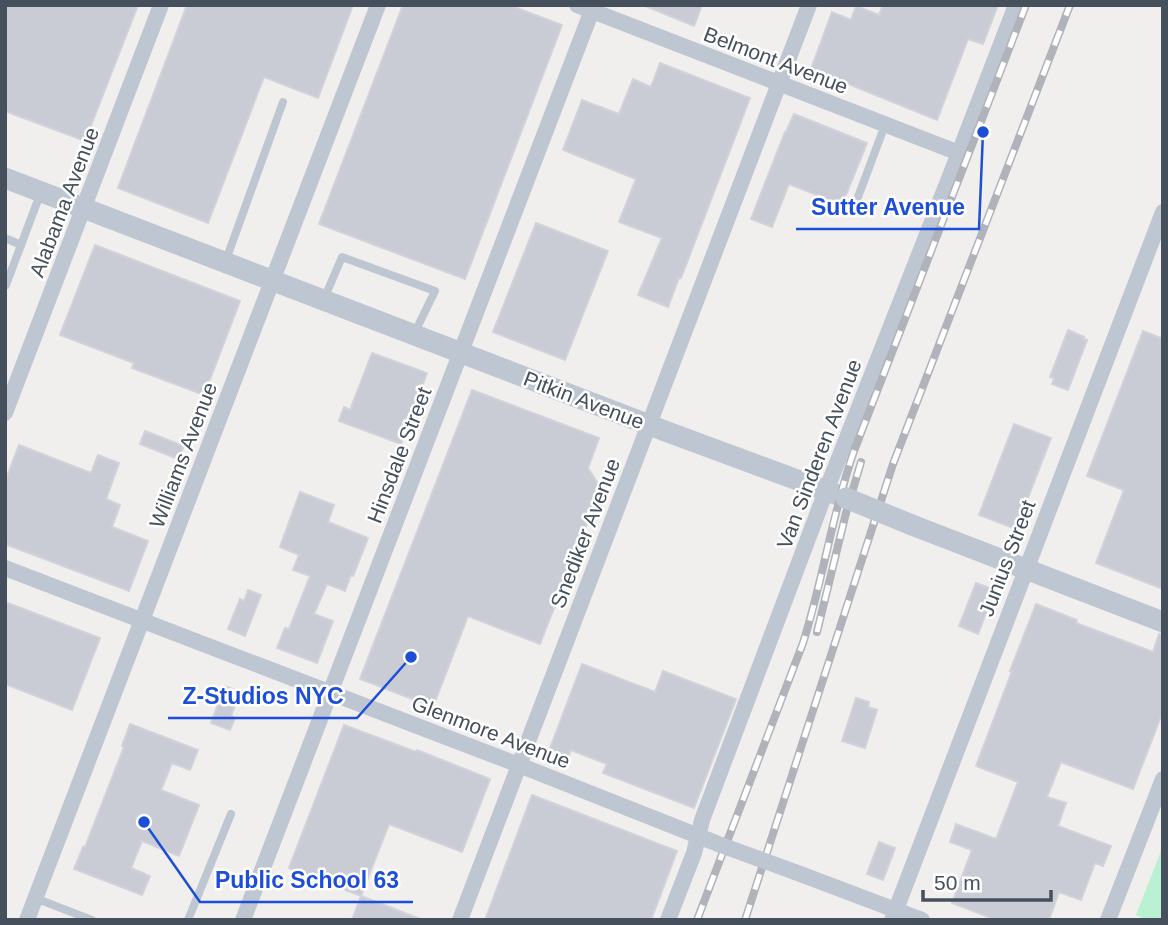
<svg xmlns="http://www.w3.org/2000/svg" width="1168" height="925" font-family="Helvetica,sans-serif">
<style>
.green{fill:#baf1d3}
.building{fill:#c9ccd4;stroke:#d2d3da;stroke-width:2}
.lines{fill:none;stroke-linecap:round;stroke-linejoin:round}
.service{stroke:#bec7d1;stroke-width:8}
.minor{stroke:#bec7d1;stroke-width:16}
.tertiary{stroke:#bec7d1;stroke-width:21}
.rail-casing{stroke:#b0b3b9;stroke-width:8}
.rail{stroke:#fff;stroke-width:5;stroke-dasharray:16;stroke-linecap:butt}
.minor-bridge{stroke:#bec7d1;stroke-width:16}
.tertiary-bridge{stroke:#bec7d1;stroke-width:21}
.labels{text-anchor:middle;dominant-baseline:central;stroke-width:5;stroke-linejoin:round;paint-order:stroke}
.street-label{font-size:21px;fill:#45505c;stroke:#fff}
.leader{fill:none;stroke:#1d4ed8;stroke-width:2.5}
.callout-dot{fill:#1d4ed8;stroke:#fff;stroke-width:2.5}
.callout-label{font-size:23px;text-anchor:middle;font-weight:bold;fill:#1d4ed8;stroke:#fff;stroke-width:5;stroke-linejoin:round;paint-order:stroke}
</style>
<rect width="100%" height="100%" fill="#f1eeee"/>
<!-- green -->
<path class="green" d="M1163,846V920H1147L1136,915Z"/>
<!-- building -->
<g class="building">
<path d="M5,5H138L85,141L5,111Z"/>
<path d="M187,5H353L318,98L264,77L208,223L118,188Z"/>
<path d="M403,5H509L562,25L465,279L319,224Z"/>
<path d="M643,5H702L694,26Z"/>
<path d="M883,5H998L983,44L968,39L937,120L811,69L832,12L851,20L856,6L879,15Z"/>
<path d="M660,63L750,98L681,278H679L668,307L638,295L662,238L619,222L636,179L563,150L582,100L619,114L633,79L651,87Z"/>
<path d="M794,114L867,143L842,205L789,184L772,227L751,219L785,132H786Z"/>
<path d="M536,223L608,251L565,360L493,332Z"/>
<path d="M95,245L240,301L204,395L132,368L134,363L60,335Z"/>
<path d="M1068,330L1084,337L1083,339L1087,340L1068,390L1052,384L1054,378L1050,377Z"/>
<path d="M1143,331L1163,339V589L1096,563L1124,490L1087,476Z"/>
<path d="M372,353L427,373L401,444L339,421L344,407L350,410Z"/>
<path d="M472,390L599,438L588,468L601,488L540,644L468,616L433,707L360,679Z"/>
<path d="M1014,424L1051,438L1016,529L979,515Z"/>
<path d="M145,431L184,446L178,459L140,444Z"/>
<path d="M19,445L91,473L98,455L119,463L106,499L120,505L112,527L148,541L129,591L5,544V482Z"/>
<path d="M300,492L334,505L328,522L368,538L353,576L351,575L345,591L327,584L314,614L333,621L317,663L277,648L285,628L289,629L310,576L293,570L299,555L280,547Z"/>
<path d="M976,583L995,590L978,634L959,626Z"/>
<path d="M248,590L261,595L245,636L228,629L240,599L244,601Z"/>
<path d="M5,602L100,638L72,710L5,684Z"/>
<path d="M1036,604L1077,620L1076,623L1153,652L1159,634L1163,635V711L1133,789L1061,762L1047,797L1066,803L1058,826L1111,846L1103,866L1095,863L1081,900L1059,892L1049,920H996L952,903L972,850L950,842L956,824L996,839L1018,782L976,766L1012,671H1010Z"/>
<path d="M582,664L655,692L663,671L736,699L694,808L603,773L607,764L571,750L568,758L549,751Z"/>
<path d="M225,686L240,692L231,716L235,718L230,730L211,723Z"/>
<path d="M856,698L869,702L868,707L877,710L865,748L842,741Z"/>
<path d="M130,724L198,750L190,770L172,763L161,790L199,805L179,856L142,841L131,868L150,876L142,895L74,869L83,847H85L124,747L122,746Z"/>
<path d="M344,725L416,752L417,750L490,779L462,852L389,824L361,896L289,868Z"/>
<path d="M532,795L677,851L651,920H485Z"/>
<path d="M879,842L895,848L883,880L867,874Z"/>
<path d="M361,896L420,919L419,920H352Z"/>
</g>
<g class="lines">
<!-- service -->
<g class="service">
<path d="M852,213L885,125"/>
<path d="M5,238L21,245L6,285"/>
<path d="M21,245L41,192"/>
<path d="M226,260L283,102"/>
<path d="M324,299L342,257L435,291L415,332"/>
<path d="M35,898L92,920"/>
<path d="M188,920L231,814"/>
</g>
<!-- minor -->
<g class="minor">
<path d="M577,5L959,153"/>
<path d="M5,413L161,5"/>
<path d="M5,568L519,765L721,845"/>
<path d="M795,872L922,920"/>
<path d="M27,920L378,5"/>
<path d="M243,920L594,5"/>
<path d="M460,920L809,5"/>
<path d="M668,920L694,853L702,820L826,491L959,153L1016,5"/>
<path d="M892,920L1163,212"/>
<path d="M1108,920L1163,779"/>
</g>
<!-- tertiary -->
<g class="tertiary">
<path d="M5,178L665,431L846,498"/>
<path d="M912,525L1163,622"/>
</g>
<defs>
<g id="rail">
<path d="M817,632L846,513L861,462"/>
<path d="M697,920L803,643C823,580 832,514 854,451L1026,5"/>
<path d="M745,920L893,464L1070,5"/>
</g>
</defs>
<!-- rail casing -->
<use href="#rail" class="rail-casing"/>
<!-- rail -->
<use href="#rail" class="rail"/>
<!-- minor-bridge -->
<path class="minor-bridge" d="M721,845L795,872"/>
<!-- tertiary-bridge -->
<path class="tertiary-bridge" d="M846,498L912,525"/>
</g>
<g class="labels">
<!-- street labels -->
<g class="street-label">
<text transform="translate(776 60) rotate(21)">Belmont Avenue</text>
<text transform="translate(64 202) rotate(-69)">Alabama Avenue</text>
<text transform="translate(584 400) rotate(21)">Pitkin Avenue</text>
<text transform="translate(819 454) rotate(-69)">Van Sinderen Avenue</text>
<text transform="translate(183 455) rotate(-69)">Williams Avenue</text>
<text transform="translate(399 455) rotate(-69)">Hinsdale Street</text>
<text transform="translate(585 533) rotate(-69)">Snediker Avenue</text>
<text transform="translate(1007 558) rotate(-69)">Junius Street</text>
<text transform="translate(491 732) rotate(21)">Glenmore Avenue</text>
</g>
</g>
<!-- callouts -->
<path class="leader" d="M983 132L979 229H796M411 657L357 718H168M144 822L200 902H413"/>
<g class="callout-dot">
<circle cx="983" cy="132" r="7"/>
<circle cx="411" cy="657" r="7"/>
<circle cx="144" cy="822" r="7"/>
</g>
<g class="callout-label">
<text x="888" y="215">Sutter Avenue</text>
<text x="263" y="704">Z-Studios NYC</text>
<text x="307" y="888">Public School 63</text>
</g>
<!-- border -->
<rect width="1168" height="925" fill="none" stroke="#45505c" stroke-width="14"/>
<!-- scale -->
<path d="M923 890v10h128v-10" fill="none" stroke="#45505c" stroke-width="3.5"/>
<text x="934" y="890" font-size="21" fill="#45505c" stroke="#ffffff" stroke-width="5" paint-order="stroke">50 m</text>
</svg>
